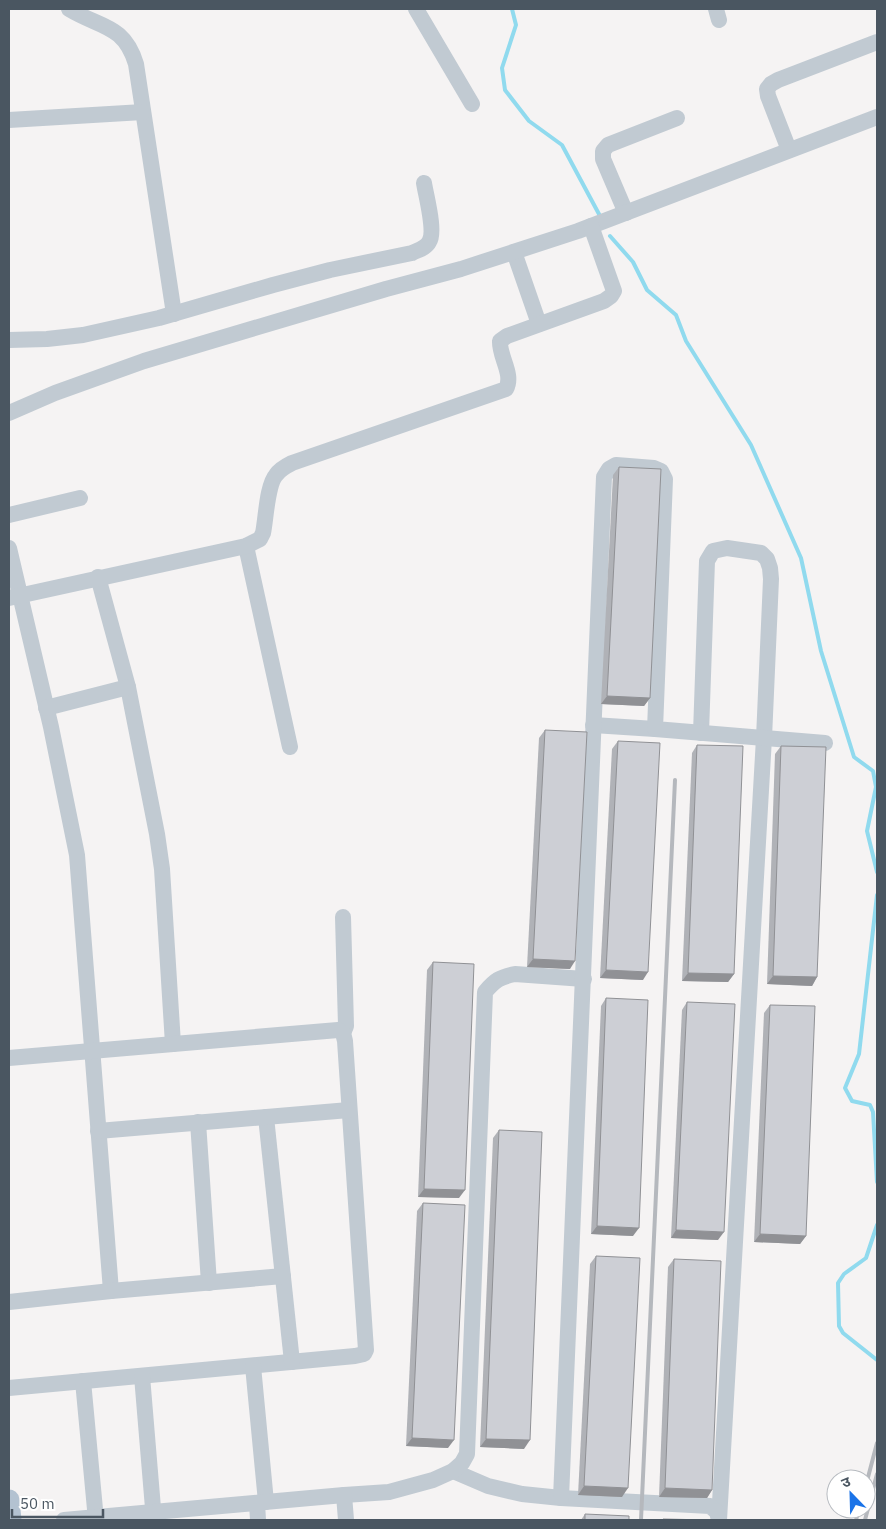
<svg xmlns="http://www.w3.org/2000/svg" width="886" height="1529" font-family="'IBM Plex Sans','Noto Sans Devanagari',sans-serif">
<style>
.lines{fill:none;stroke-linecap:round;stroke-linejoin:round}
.stream{stroke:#90daee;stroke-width:4}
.minor{stroke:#c1cad2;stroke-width:16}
.major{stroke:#b3c2d1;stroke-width:21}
.rail{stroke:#b5b8bd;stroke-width:4}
.wall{fill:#b0b2b7}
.shaded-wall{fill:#909195}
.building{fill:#cdcfd5;stroke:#909195}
</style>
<rect width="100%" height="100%" fill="#f5f3f3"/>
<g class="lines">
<!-- stream -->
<g class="stream">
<path d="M512,9L516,25L502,68L505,90L529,121L562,145L600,216"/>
<path d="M610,236L633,262L647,290L676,315L686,341L751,445L801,558L821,651L854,757L873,771L876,787L867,831L877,872"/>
<path d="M877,895L859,1054L845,1088L852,1101L870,1105L873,1112L877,1182"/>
<path d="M877,1225L866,1258L844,1274L838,1283L839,1326L843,1333L877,1360"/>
</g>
<!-- minor -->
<g class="minor">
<path d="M69,9C100,28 124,24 136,64L174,314"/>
<path d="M416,9L472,104"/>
<path d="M716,9L719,20"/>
<path d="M9,120L143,112"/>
<path d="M789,150L768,96L767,89L771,84L778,80L877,42"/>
<path d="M626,213L603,159V151L608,145L677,118"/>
<path d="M514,252L539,324"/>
<path d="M9,340L47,339L83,335L159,318L273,285L330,270L412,253C418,250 426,248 429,242C436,232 426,196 424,183"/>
<path d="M9,413L55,393L144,361L386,289L461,269L578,231L877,117"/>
<path d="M9,515L80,498"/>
<path d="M246,546L290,747"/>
<path d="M9,548L51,727L77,855L111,1291"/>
<path d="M98,577L128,687L157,834L162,869L173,1044"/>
<path d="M9,598L246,546L260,539L263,533C266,519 267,485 276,475C280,469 286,466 292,463L506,389C514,374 499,357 500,341L507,336L604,301L611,296L614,291L591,226"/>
<path d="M46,708L128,687"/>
<path d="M593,725L655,729"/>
<path d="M701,733L707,561L713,551L727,548L761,553L767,559L770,568L771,579L764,738L719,1520"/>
<path d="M343,1033L346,1026L343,917"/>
<path d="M9,1058L338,1030L343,1033L345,1041L366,1350L364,1354L355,1356L9,1388"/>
<path d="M266,1117L292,1362"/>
<path d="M198,1122L209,1283"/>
<path d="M98,1131L349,1110"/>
<path d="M9,1302L111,1291L283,1276"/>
<path d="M253,1366L266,1502"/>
<path d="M142,1376L154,1520"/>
<path d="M83,1381L96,1520"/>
<path d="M453,1471L488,1486L522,1494L561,1498L710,1506L717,1512L719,1520"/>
<path d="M344,1495L389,1492L433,1480L453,1471L462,1463L467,1454L485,992C495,980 500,977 515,974L584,979"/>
<path d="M561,1498L604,477L609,469L616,465L654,468L661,471L665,479L655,729L825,743"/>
<path d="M257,1503L258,1520"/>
<path d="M64,1520L344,1495L346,1520"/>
</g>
<!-- major -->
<path class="major" d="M9,1500L11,1520"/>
<!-- rail -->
<g class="rail">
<path d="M866,1485L877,1443"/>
<path d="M641,1520L675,780"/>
<path d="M856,1520L859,1509"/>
<path d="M865,1520L877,1474"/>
</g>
</g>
<!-- wall -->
<g class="wall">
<path d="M619,467L650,698L644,706L601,704L613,475Z"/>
<path d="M545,730L570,969L527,967L539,738Z"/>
<path d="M618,741L643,980L600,978L612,749Z"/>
<path d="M697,745L734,974L728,982L682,981L692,753Z"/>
<path d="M781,746L817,977L812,986L767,984L775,754Z"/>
<path d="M433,962L459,1198L418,1197L427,970Z"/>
<path d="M606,998L633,1236L591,1234L601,1006Z"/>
<path d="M687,1002L718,1240L671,1238L682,1010Z"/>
<path d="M770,1005L806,1236L800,1244L754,1242L764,1013Z"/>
<path d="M499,1130L524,1449L480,1447L493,1138Z"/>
<path d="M423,1203L448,1448L406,1446L417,1211Z"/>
<path d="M596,1256L622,1497L578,1495L590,1264Z"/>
<path d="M674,1259L712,1490L707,1498L659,1497L668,1267Z"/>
<path d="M585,1514L629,1520H581Z"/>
</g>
<!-- shaded-wall -->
<g class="shaded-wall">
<path d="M607,696L650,698L644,706L601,704Z"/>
<path d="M533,959L575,961L570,969L527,967Z"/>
<path d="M606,970L648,972L643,980L600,978Z"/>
<path d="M688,973L734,974L728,982L682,981Z"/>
<path d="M773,976L817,977L812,986L767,984Z"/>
<path d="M424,1189L465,1190L459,1198L418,1197Z"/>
<path d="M597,1226L639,1228L633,1236L591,1234Z"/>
<path d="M676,1230L724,1232L718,1240L671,1238Z"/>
<path d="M760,1234L806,1236L800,1244L754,1242Z"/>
<path d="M412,1438L454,1440L448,1448L406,1446Z"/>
<path d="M486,1439L530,1440L524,1449L480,1447Z"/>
<path d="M584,1486L628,1488L622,1497L578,1495Z"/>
<path d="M665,1488L712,1490L707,1498L659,1497Z"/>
</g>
<!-- building -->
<g class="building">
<path d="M619,467L661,469L650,698L607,696Z"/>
<path d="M545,730L587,732L575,961L533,959Z"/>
<path d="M618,741L660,743L648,972L606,970Z"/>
<path d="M697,745L743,746L734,974L688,973Z"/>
<path d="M781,746L826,747L817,977L773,976Z"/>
<path d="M433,962L474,964L465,1190L424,1189Z"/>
<path d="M606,998L648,1000L639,1228L597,1226Z"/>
<path d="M687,1002L735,1004L724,1232L676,1230Z"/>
<path d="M770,1005L815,1006L806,1236L760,1234Z"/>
<path d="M499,1130L542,1132L530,1440L486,1439Z"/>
<path d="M423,1203L465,1205L454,1440L412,1438Z"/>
<path d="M596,1256L640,1258L628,1488L584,1486Z"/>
<path d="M674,1259L721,1261L712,1490L665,1488Z"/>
<path d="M585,1514L629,1516V1520H585Z"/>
<path d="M663,1519L710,1520H663Z"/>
</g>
<!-- border -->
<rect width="886" height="1529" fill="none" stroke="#4a5661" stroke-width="20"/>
<!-- north arrow -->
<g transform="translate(851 1494) rotate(337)"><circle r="24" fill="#ffffff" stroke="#b7bbc0"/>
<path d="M0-4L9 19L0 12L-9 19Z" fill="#1a73e8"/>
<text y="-8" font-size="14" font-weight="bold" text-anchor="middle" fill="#4a5661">उ</text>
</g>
<!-- scale -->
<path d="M12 1509v8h91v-8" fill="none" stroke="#4a5661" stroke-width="2.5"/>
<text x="20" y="1509" font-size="15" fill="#4a5661" stroke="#ffffff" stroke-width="4" paint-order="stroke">50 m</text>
</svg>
